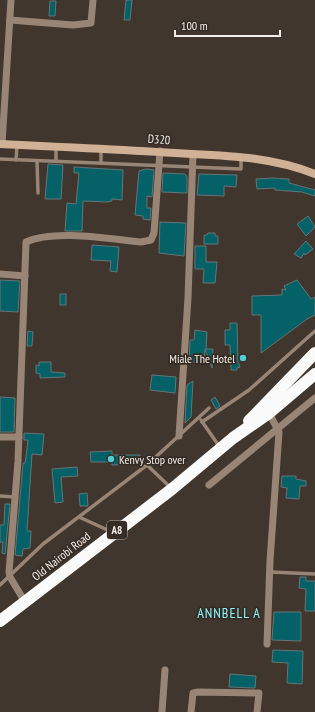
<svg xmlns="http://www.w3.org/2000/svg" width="315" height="712" font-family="'PT Sans Narrow',sans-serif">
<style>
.building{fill:#036167;stroke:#647677}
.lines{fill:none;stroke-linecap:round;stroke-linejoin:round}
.lane{stroke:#998575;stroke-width:3.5}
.street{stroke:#998575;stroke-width:7}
.secondary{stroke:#d0b196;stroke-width:8}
.highway{stroke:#fbfbfb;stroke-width:12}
.poi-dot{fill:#52ccd5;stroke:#352c23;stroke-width:1.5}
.labels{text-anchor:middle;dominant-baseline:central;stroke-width:3.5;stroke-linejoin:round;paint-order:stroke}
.shield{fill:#352c23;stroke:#bbb3ad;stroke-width:1}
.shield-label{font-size:11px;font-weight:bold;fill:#f4ede8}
.street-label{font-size:12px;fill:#f4ede8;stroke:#352c23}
.poi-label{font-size:12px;fill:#f4ede8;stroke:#352c23;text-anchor:end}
.quarter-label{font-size:14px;letter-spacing:1px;fill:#8af5fe;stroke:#352c23}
</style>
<rect width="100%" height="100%" fill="#40362d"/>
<!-- building -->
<g class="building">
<path d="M126,0H132L130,20H124Z"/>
<path d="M50,1H56L55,16H49Z"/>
<path d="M48,164L63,165L61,199H45Z"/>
<path d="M74,167L123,170L122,200L112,199V201L106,202L83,201L82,231H65L67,203L76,204L79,173H74Z"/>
<path d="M146,169L154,170L152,197L147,196V208H151L150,220L143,219V216L135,215L139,171Z"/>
<path d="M163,173L185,174L187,177V193L162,192Z"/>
<path d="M199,174L237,175L236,187L224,186V196L197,195Z"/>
<path d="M273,178L289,179V183L315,190V196L302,192L275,190V188L257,189L256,179Z"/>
<path d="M308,216L315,227L306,236L297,224Z"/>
<path d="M160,222L186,223L184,256L159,253Z"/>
<path d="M208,233H215V236H218V244H204V235H207Z"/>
<path d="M306,241L313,249L305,255L304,253L301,258L294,254Z"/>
<path d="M92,245L119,247L117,272L110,271L111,261L91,260Z"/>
<path d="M195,246H206V262H217L215,283H203L204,269H195Z"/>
<path d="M0,280L20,281L18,312L0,311Z"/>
<path d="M297,280L311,299L315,297V315L307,319L261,353V315H252V296L282,295V289L286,290L284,286Z"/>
<rect x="60" y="294" width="6" height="11"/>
<path d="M230,323H237L238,362L240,367L237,368V370H231L230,345H225V330H230Z"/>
<path d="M195,330L207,332L206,349H213L212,368L205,349L204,362H189L190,340H194Z"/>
<path d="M28,331L33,332L32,346H27Z"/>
<path d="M39,362H51V372L65,373V377L40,378V374L36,373V365L39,366Z"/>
<path d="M152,375L176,377L175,393L150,390Z"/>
<path d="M193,381L191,417L185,423L187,385Z"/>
<path d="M0,397L15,398L14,432H0Z"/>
<path d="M215,397L220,406L216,409L211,400Z"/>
<path d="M24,433L44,434L42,455L32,454L27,531H31L30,548L23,549L22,556L15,555L23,463H25L26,457L28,440H24Z"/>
<path d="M112,451V455H140L139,464L112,465V462H91L90,452Z"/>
<path d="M77,467L78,476L61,477L63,502L55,503L52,469Z"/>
<path d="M282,476H296V479L306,481V486H300L299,499L286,498L287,488L281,487Z"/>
<path d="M87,493L88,506H80L79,494Z"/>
<path d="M5,504H10L5,554L2,553L3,542H0V525H4Z"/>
<path d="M300,577H306V581H315V611H305L306,589L299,588Z"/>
<path d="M274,612H301V641L272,640Z"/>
<path d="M273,650L303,651L302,684L287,683L288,663L272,662Z"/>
<path d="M230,674L256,676L255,688L229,687Z"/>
</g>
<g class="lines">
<!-- lane -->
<g class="lane">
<path d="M56,148V160"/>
<path d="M101,150V163"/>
<path d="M0,159L241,169V158"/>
<path d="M16,160L17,145"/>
<path d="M37,161L38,193"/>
<path d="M201,420L219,446"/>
<path d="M202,422L249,390L315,331"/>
<path d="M147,465L209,408"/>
<path d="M0,496L15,497"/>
<path d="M79,517L112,532"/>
<path d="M270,572L315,574"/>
<path d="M0,585L43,544L147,465L171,488"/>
</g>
<!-- street -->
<g class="street">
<path d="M10,20L73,25L91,23L93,0"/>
<path d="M2,144L11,0"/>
<path d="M0,274L25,276"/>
<path d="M179,436L188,298L193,154"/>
<path d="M0,437H19"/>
<path d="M209,485L315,398"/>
<path d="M25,602L10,577L9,572L18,461L26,242C54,229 110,239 141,242L151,240L154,233L160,151"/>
<path d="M267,644L270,561L279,432L269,413"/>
<path d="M162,712L165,670"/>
<path d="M191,712L193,693L198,692L259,693L257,712"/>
</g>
<!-- secondary -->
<path class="secondary" d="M0,144C64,147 128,150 192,154C235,156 275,158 315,174"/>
<!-- highway -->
<g class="highway">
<path d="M249,421L315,353"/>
<path d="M0,621L172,489L233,438L269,413L315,374"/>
</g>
</g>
<!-- markers -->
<g class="poi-dot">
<circle cx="243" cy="358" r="4"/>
<circle cx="111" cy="459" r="4"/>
</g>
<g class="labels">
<!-- shield labels -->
<rect class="shield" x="107" y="521" width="20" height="18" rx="3"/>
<g class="shield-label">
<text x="117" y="530">A8</text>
</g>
<!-- street labels -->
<g class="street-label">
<text transform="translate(159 139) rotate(4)">D320</text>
<text transform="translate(61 556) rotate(-38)">Old Nairobi Road</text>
</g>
<!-- poi labels -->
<g class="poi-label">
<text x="235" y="358">Miale The Hotel</text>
<text x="119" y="459" text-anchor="start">Kenvy Stop over</text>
</g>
<!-- quarter labels -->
<g class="quarter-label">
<text x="229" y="613">ANNBELL A</text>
</g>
</g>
<!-- scale -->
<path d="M175 30v6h105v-6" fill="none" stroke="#f4ede8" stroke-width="2"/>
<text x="181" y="30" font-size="12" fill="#f4ede8" stroke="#352c23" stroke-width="3" paint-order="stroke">100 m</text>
</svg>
